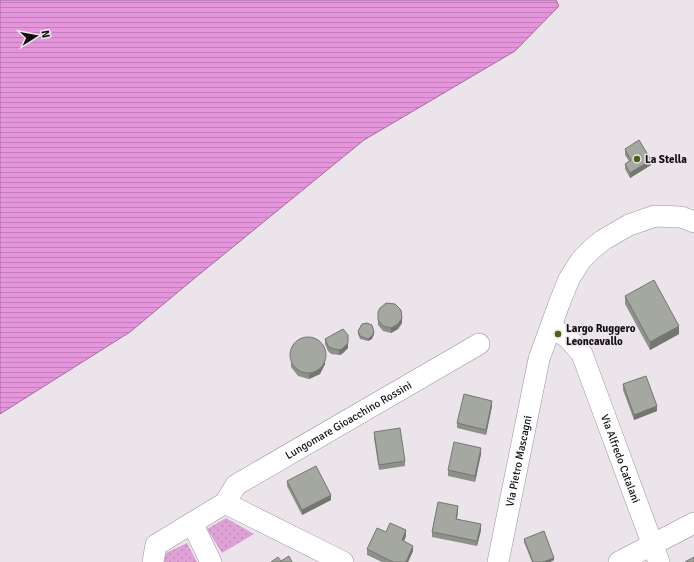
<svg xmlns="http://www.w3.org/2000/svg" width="694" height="562" font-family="Signika,sans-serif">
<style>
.grass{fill:url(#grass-dots)}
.water{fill:url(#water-rules);stroke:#a56d9e}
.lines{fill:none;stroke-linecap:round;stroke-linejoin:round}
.minor-casing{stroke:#9b9399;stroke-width:22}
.minor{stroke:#fff;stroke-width:21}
.wall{fill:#8e908a}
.shaded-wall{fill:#747670}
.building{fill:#a5a8a0;stroke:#747670}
.poi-dot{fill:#496415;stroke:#ece4eb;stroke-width:1.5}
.labels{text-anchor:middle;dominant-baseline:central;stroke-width:3;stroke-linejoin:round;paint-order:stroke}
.poi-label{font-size:11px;font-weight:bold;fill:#110f11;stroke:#ece4eb;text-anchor:start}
.street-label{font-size:11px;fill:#110f11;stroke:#ece4eb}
</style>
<defs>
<pattern id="grass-dots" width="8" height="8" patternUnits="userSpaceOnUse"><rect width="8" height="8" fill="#dda1d5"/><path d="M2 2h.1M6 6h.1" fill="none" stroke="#bd89b6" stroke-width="1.8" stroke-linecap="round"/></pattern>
<pattern id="water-rules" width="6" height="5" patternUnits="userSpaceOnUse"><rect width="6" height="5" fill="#e495db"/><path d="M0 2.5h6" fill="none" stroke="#c37fbb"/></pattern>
</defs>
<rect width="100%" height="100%" fill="#ece4eb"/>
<!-- grass -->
<g class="grass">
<path d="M226,518L254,534L222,553L207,529Z"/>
<path d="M187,543L197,562H164L166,553Z"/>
</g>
<!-- water -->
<path class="water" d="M0,0H556L559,6L515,51L364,140L190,282L130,332L0,414Z"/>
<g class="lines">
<defs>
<g id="minor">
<path id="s1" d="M551,327L568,338L582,354L659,562"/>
<path d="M225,503L343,562"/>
<path d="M192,523L211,562"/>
<path id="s2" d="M153,562L156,545L225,503L236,485L479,344"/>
<path id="s3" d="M498,562L539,359L559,304L569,279L581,260L592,249L603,240L629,225L655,216L681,217L694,222"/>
<path d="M619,562L694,523"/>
</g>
</defs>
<!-- minor casing -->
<use href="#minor" class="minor-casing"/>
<!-- minor -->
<use href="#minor" class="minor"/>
</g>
<!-- wall -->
<g class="wall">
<path d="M625,149L651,165L630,178L625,169V164L629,161L625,155Z"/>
<path d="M625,296L679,334L650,350L625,304Z"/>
<path d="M378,312L402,323L398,329L391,333L383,331L378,325Z"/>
<path d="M358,331L374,334L372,339L368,341L360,339L358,334Z"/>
<path d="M325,339L348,348L342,354L339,355L331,354L328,351L325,344Z"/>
<path d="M291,350L325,352V364L320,374L309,379L298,376L291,367Z"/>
<path d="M623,384L657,411L634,420L623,390Z"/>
<path d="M492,406L486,435L457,428V423Z"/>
<path d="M374,432L405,461V466L379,470L374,438Z"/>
<path d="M481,454L475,482L448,476V470Z"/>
<path d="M287,481L331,500L302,515L287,486Z"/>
<path d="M458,511L457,519L481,530L477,546L432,537V532Z"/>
<path d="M386,532L406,536L404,541L413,551L408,562H382L367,555V549Z"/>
<path d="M524,539L554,560L550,562H532L524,542Z"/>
</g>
<!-- shaded-wall -->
<g class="shaded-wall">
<path d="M651,160V165L630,178V173Z"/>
<path d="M402,318V323L398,329L391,333V328Z"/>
<path d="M679,326V334L650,350V342Z"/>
<path d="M374,332V334L372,339L368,341V339Z"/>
<path d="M348,335V348L342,354L339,355V350Z"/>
<path d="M325,358V364L320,374L309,379V374Z"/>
<path d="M492,401V406L486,435V430Z"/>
<path d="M657,406V411L634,420V415Z"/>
<path d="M481,448V454L475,482V476Z"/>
<path d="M331,495V500L302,515V510Z"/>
<path d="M458,506V511L456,524V519Z"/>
<path d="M481,524V530L477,546V541Z"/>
<path d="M406,530V536L402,545V540Z"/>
<path d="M413,546V551L408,562H406Z"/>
<path d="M554,558V560L550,562H543Z"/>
</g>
<!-- building -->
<g class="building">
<path d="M639,140L651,160L630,173L625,164L631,160L625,149Z"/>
<path d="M654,280L679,326L650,342L625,296Z"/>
<path d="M386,303L395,304L401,310L402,318L398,324L391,328L383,326L378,320V312L380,308Z"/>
<path d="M367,323L372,325L374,332L372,336L368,339L360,336L358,331L362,324Z"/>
<path d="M343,329L348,335V343L342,349L339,350L331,348L328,346L325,339Z"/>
<circle cx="308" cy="355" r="18"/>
<path d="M646,376L657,406L634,415L623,384Z"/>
<path d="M464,394L492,401L486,430L457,423Z"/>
<path d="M400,428L405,461L379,465L374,432Z"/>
<path d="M454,442L481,448L475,476L448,470Z"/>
<path d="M316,466L331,495L302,510L287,481Z"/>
<path d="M438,502L458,506L456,519L481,524L477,541L432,532Z"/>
<path d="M390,523L406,530L402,540L413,546L406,562H393L367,549L377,528L386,532Z"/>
<path d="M544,531L554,558L543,562H533L524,539Z"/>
<path d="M289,556L292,562H271L278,557L281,561Z"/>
<path d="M694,557V562H685Z"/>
</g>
<!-- markers -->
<g class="poi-dot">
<circle cx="637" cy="159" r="4"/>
<circle cx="558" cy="334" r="4"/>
</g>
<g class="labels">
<!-- poi labels -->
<g class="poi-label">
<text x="645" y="159">La Stella</text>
<text x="566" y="328">Largo Ruggero<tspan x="566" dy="13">Leoncavallo</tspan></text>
</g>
<!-- street labels -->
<g class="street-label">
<text stroke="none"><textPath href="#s2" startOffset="249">Lungomare Gioacchino Rossini</textPath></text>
<text stroke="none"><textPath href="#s1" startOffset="153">Via Alfredo Catalani</textPath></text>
<text stroke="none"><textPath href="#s3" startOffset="103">Via Pietro Mascagni</textPath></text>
</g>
</g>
<!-- north arrow -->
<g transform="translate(36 36) rotate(79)" stroke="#ece4eb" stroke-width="3" paint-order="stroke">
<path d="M0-3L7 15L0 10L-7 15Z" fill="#110f11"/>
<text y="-6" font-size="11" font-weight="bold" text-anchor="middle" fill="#110f11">N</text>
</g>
</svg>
